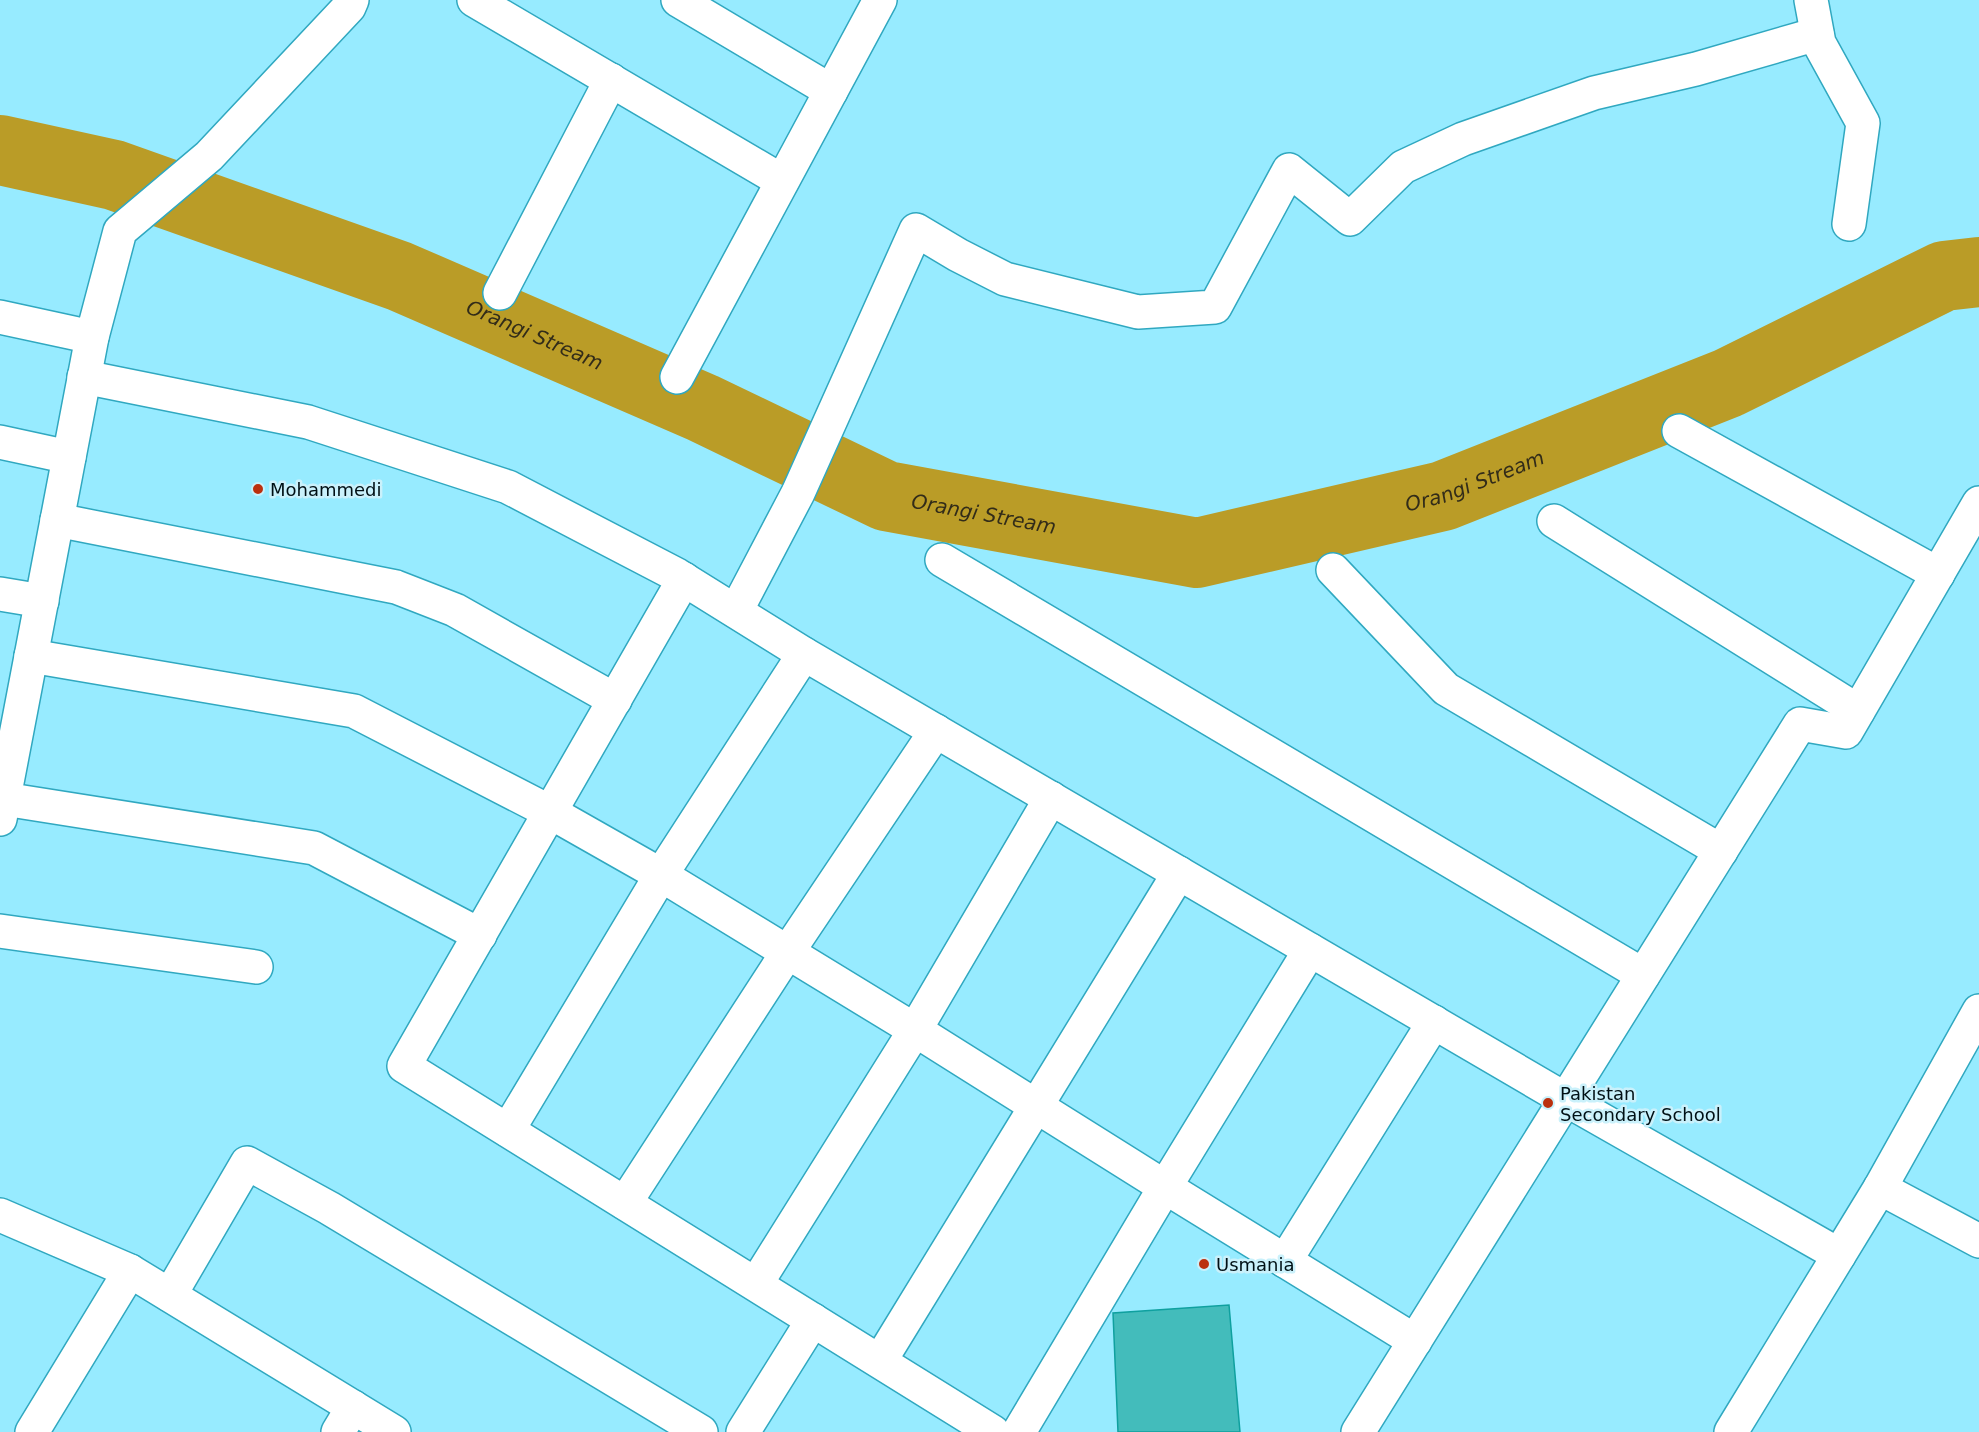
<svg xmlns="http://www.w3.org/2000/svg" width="1979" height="1432" font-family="'DejaVu Sans',sans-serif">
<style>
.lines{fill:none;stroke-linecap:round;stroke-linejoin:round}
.river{stroke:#ba9c27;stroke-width:70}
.building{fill:#43bcbb;stroke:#0fa09f;stroke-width:1.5}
.minor-casing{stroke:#30a8c0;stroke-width:36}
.secondary-casing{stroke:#30a8c0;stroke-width:36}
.minor{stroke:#fff;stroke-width:33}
.secondary{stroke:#fff;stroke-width:33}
.poi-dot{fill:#bb300e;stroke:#caf1fb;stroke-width:2}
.labels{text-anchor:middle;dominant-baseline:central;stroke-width:5;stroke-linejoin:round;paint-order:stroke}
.poi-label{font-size:18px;fill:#001015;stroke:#caf1fb;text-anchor:start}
.water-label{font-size:20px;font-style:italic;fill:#322c19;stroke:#caf1fb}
</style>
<rect width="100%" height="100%" fill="#97ebff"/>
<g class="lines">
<!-- river -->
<path class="river" id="s1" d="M0,150L114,175L399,276L703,408L886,496L1197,553L1443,496L1728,383L1944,276L1979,272"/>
</g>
<!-- building -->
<path class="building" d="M1229,1305L1240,1432H1118L1113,1313Z"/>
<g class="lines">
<defs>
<g id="minor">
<path d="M474,0L782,181"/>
<path d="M678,0L831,91"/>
<path d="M1811,0L1819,43L1863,123L1849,224"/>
<path d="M500,293L611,80"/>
<path d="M0,317L92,337"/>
<path d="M84,377L308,422L508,487L677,575L804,654L1565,1099L1839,1255"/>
<path d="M677,377L880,0"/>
<path d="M1679,431L1938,574"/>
<path d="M0,442L69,457"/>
<path d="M57,520L396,587L455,610L615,700"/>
<path d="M1554,521L1858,711"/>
<path d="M942,560L1643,975"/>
<path d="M1333,570L1446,689L1721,851"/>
<path d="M684,579L404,1066L993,1432"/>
<path d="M0,594L42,601"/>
<path d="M736,611L798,493L916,230L958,255L1005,279L1138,312L1215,307L1289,170L1350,219L1403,167L1463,139L1594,93L1696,69L1817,34"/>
<path d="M31,656L354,711L550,812L661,875L915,1030L1165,1187L1415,1341"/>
<path d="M4,799L314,848L480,935"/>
<path d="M0,819L92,337L120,231L209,156L349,7L352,0"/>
<path d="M0,931L256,967"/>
<path d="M508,1130L661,875L804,654"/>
<path d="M1880,1188L1979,1241"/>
<path d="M625,1203L787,953L936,731"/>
<path d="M0,1215L130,1271L394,1432"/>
<path d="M1285,1261L1434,1022"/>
<path d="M756,1284L915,1030L1051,798"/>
<path d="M170,1295L247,1163L329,1208L701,1432"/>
<path d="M880,1361L1179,873"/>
<path d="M32,1432L130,1271"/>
<path d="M338,1432L353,1407"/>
<path d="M743,1432L813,1320"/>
<path d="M1019,1432L1165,1187L1310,950"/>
<path d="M1358,1432L1800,724L1846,732L1979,503"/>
</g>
<path id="secondary" d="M1731,1432L1880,1188L1979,1011"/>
</defs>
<!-- minor casing -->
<use href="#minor" class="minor-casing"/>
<!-- secondary casing -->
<use href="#secondary" class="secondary-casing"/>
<!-- minor -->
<use href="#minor" class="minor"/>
<!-- secondary -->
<use href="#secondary" class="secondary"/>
</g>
<!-- markers -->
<g class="poi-dot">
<circle cx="258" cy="489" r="6"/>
<circle cx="1548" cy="1103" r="6"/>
<circle cx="1204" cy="1264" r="6"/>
</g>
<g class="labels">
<!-- poi labels -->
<g class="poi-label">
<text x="270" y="489">Mohammedi</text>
<text x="1560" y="1093">Pakistan<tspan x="1560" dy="21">Secondary School</tspan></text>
<text x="1216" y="1264">Usmania</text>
</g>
<!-- water labels -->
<g class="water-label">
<text stroke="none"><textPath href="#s1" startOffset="567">Orangi Stream</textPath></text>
<text stroke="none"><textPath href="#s1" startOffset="1557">Orangi Stream</textPath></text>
<text stroke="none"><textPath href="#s1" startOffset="1053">Orangi Stream</textPath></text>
</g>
</g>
</svg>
